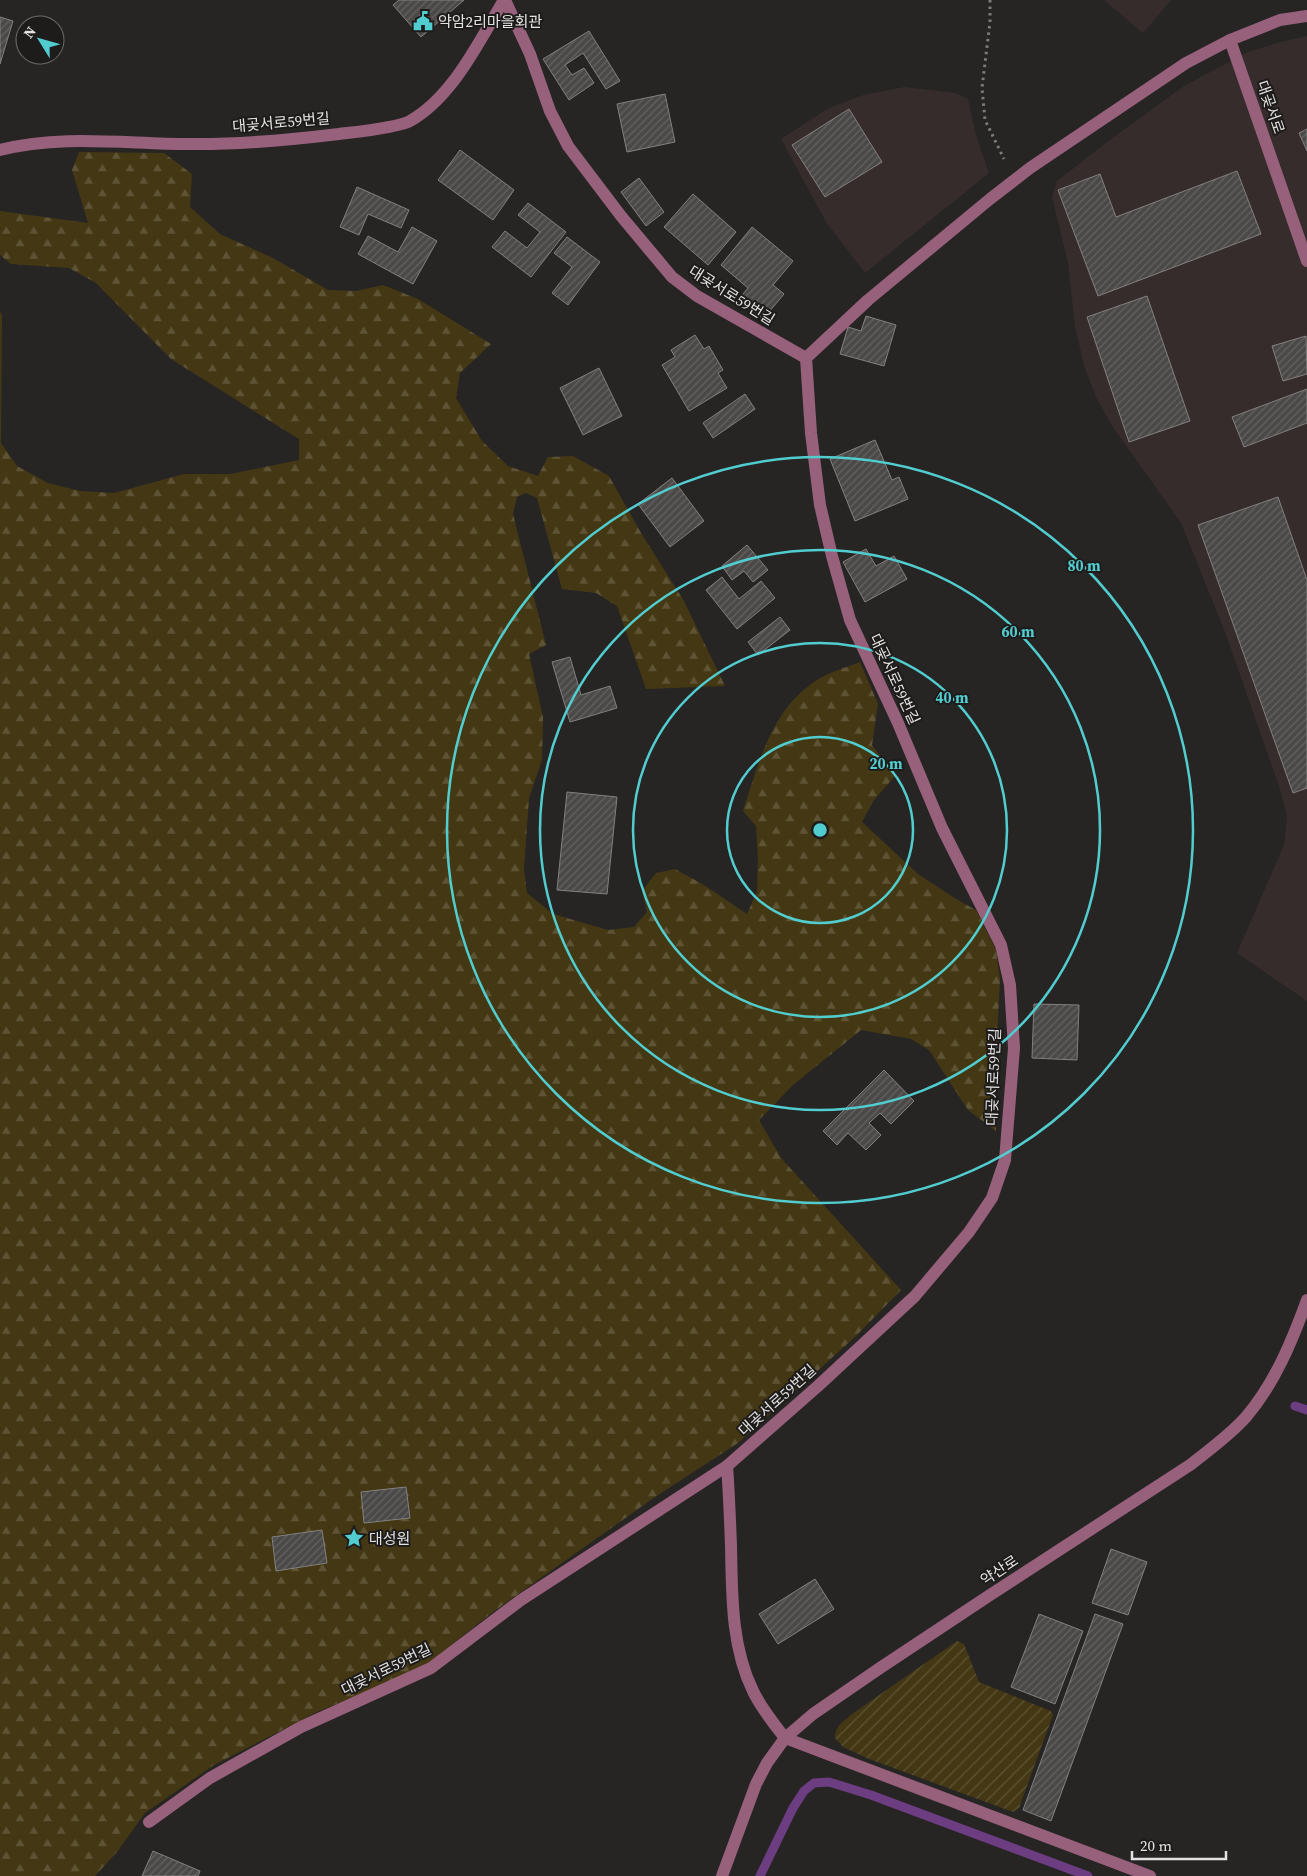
<svg xmlns="http://www.w3.org/2000/svg" width="1307" height="1876" font-family="'Source Serif 4','Noto Sans KR',serif">
<style>
.built{fill:#362c2b}
.forest{fill:url(#forest-firs)}
.garden{fill:url(#garden-furrows)}
.lines{fill:none;stroke-linecap:round;stroke-linejoin:round}
.stream{stroke:#6c3d81;stroke-width:9}
.building{fill:url(#building-hatch);stroke:#83817f}
.path{stroke:#7d7b7b;stroke-width:3;stroke-dasharray:2.5 4;stroke-linecap:butt}
.minor{stroke:#97607b;stroke-width:12}
.ring{fill:none;stroke:#52cdcf;stroke-width:2.5}
.labels{text-anchor:middle;dominant-baseline:central;stroke-width:4;stroke-linejoin:round;paint-order:stroke}
.poi-label{font-size:15px;fill:#e3e1e1;stroke:#1e1b1b;text-anchor:start}
.street-label{font-size:15px;fill:#e3e1e1;stroke:#1e1b1b}
.centre{fill:#52cdcf;stroke:#1e1b1b;stroke-width:2.5}
.ring-label{font-size:15px;text-anchor:middle;font-weight:bold;fill:#52cdcf;stroke:#1e1b1b;stroke-width:4;stroke-linejoin:round;paint-order:stroke}
</style>
<defs>
<pattern id="forest-firs" width="22" height="20" patternUnits="userSpaceOnUse" patternTransform="scale(1.25)"><rect width="22" height="20" fill="#433813"/><path d="M5 1l3.5 6h-7zM16 11l3.5 6h-7z" fill="#5e5435"/></pattern>
<pattern id="garden-furrows" width="10" height="10" patternUnits="userSpaceOnUse" patternTransform="scale(1.25)"><rect width="10" height="10" fill="#433813"/><path d="M-1 1l2-2M0 10L10 0M9 11l2-2" fill="none" stroke="#5e5435"/></pattern>
<pattern id="building-hatch" width="6" height="6" patternUnits="userSpaceOnUse" patternTransform="scale(1.25)"><rect width="6" height="6" fill="#4b4947"/><path d="M-1 1l2-2M0 6l6-6M5 7l2-2" fill="none" stroke="#656361"/></pattern>
</defs>
<rect width="100%" height="100%" fill="#272424"/>
<!-- built -->
<g class="built">
<path d="M1104,0H1171L1143,33Z"/>
<path d="M1307,36V1001L1237,953L1284,845L1287,817L1280,789L1225,632L1181,523L1112,426L1096,397L1084,366L1075,326L1068,263L1052,197L1057,181L1107,142L1184,86L1248,52L1284,41Z"/>
<path d="M904,87L956,93L968,99L975,132L989,173L865,273L826,222L781,139L827,109L863,95Z"/>
</g>
<!-- forest -->
<path class="forest" d="M79,152L164,153L192,174L190,207L220,234L273,258L328,290L356,291L383,285L418,299L491,344L460,373L456,398L482,441L508,466L538,476L548,457L573,456L609,476L641,533L684,601L725,686L646,689L617,606L596,593L562,589L537,498L526,493L517,497L513,514L546,645L529,654L543,717L542,760L529,798L524,869L527,893L553,914L608,930L634,927L647,912L642,891L656,873L675,869L704,885L747,914L757,891L758,859L756,826L743,811C758,765 771,711 814,682C826,673 845,668 860,662L878,704L872,745L895,776L874,800L862,822L918,874L956,899L976,910L996,950L1000,979L995,1079L996,1131L968,1110L929,1050L911,1039L861,1030L793,1085L759,1120L781,1158L901,1290L856,1336L738,1443L655,1497L493,1612L427,1664L382,1685L317,1712L214,1765L145,1813L117,1852L95,1876H0V311L2,316L1,443L17,466L48,483L80,491L114,493L184,474H231L299,460V439L171,359L96,283L69,268L11,264L0,255V211L88,223L72,170Z"/>
<!-- garden -->
<path class="garden" d="M957,1641L964,1644L979,1682L1051,1711L1053,1715L1019,1808L1013,1812L869,1759L843,1747L835,1738C834,1727 844,1721 852,1714Z"/>
<g class="lines">
<!-- stream -->
<g class="stream">
<path d="M1295,1406L1307,1410"/>
<path d="M760,1876L793,1808L804,1791L814,1783L829,1782L871,1795L1088,1876"/>
</g>
</g>
<!-- building -->
<g class="building">
<path d="M399,0H464L421,37L393,5Z"/>
<path d="M0,17L13,21L0,64Z"/>
<path d="M589,31L620,81L606,89L583,53L565,65L572,75L584,68L594,83L569,100L543,59Z"/>
<path d="M665,94L675,142L627,152L617,104Z"/>
<path d="M849,109L882,162L825,197L792,145Z"/>
<path d="M1307,129V151L1299,133Z"/>
<path d="M460,150L514,190L493,220L438,180Z"/>
<path d="M1237,171L1261,234L1098,296L1058,190L1100,174L1116,217Z"/>
<path d="M639,178L664,212L646,226L621,192Z"/>
<path d="M357,187L409,210L401,228L368,214L359,235L340,227Z"/>
<path d="M693,194L736,232L708,265L664,227Z"/>
<path d="M528,203L566,232L531,277L492,247L505,231L527,248L540,232L518,215Z"/>
<path d="M412,227L437,241L413,284L358,254L368,236L398,252Z"/>
<path d="M752,227L793,261L773,285L784,294L763,319L739,299L748,288L721,265Z"/>
<path d="M567,237L600,262L568,305L552,293L572,267L554,253Z"/>
<path d="M1147,296L1190,421L1129,442L1087,317Z"/>
<path d="M866,316L896,325L884,366L840,354L848,327L861,331Z"/>
<path d="M695,335L704,349L709,346L723,370L718,373L727,388L689,411L662,365L675,357L671,350Z"/>
<path d="M1306,336L1307,374L1283,381L1272,346Z"/>
<path d="M599,368L622,416L583,435L560,388Z"/>
<path d="M1307,389V423L1244,447L1232,417Z"/>
<path d="M745,394L755,409L713,438L703,423Z"/>
<path d="M875,440L892,480L899,477L908,499L855,521L830,459Z"/>
<path d="M672,478L704,521L670,547L638,504Z"/>
<path d="M1278,497L1307,580V788L1293,793L1198,525Z"/>
<path d="M747,545L768,570L753,582L744,571L732,580L722,566Z"/>
<path d="M866,549L876,566L894,556L907,579L865,602L843,562Z"/>
<path d="M722,577L739,599L761,581L775,598L737,629L706,590Z"/>
<path d="M780,617L790,630L758,655L748,642Z"/>
<path d="M570,657L581,695L610,686L617,708L570,722L552,662Z"/>
<path d="M567,792L617,797L607,894L557,890Z"/>
<path d="M1034,1004L1079,1005L1077,1060L1032,1058Z"/>
<path d="M884,1070L914,1101L891,1124L880,1113L869,1123L881,1135L866,1150L848,1133L837,1145L823,1131Z"/>
<path d="M406,1487L410,1518L364,1523L361,1492Z"/>
<path d="M322,1530L327,1563L276,1571L272,1537Z"/>
<path d="M1111,1549L1147,1562L1128,1615L1092,1603Z"/>
<path d="M815,1579L834,1609L778,1644L759,1614Z"/>
<path d="M1039,1614L1083,1631L1055,1704L1011,1687Z"/>
<path d="M1095,1614L1123,1624L1051,1821L1023,1810Z"/>
<path d="M153,1851L200,1871L198,1876H142Z"/>
</g>
<g class="lines">
<!-- path -->
<path class="path" d="M990,0V22L982,88L985,120L1004,159"/>
<!-- minor -->
<g class="minor">
<path d="M1307,16L1280,20L1230,40L1307,261"/>
<path d="M0,150C61,134 127,144 188,144C239,145 289,140 339,134C355,132 397,128 410,121C453,97 479,41 504,0"/>
<path d="M806,358L868,300L990,199L1030,168L1186,63L1230,40"/>
<path d="M727,1466C729,1492 730,1519 731,1546C732,1594 731,1646 753,1691C761,1708 774,1724 785,1738L1150,1876"/>
<path d="M149,1822L210,1778L301,1727L431,1668L521,1600L727,1466L818,1386L915,1296L969,1232L992,1198L1005,1160L1014,1048L1010,985L1001,945L942,828L898,723L850,620L832,556L820,505L811,433L806,358L697,296L672,277L621,216L568,146L550,111L530,54L505,0"/>
<path d="M722,1876L756,1784L767,1763L785,1738L813,1714L880,1668L990,1595L1190,1465C1209,1450 1230,1435 1246,1417C1275,1383 1292,1341 1307,1300"/>
</g>
</g>
<!-- distance rings -->
<g class="ring">
<circle cx="820" cy="830" r="93"/>
<circle cx="820" cy="830" r="187"/>
<circle cx="820" cy="830" r="280"/>
<circle cx="820" cy="830" r="373"/>
</g>
<!-- icons -->
<defs>
<symbol id="civic-bare" viewBox="-9 -9 18 18"><path d="M-.6-6.5H3V-4.5H.6V-3L4-1V1h2V6H-6V1h2V-1L-.6-3ZM-1.2 2.5V6h2.4V2.5Z" fill="#52cdcf" stroke="#1e1b1b" stroke-width="2.5" paint-order="stroke"/></symbol>
<symbol id="sight-bare" viewBox="-9 -9 18 18"><path d="M0-6L1.8-2.2L6-1.7L2.9 1.2L3.7 5.4L0 3.3L-3.7 5.4L-2.9 1.2L-6-1.7L-1.8-2.2Z" fill="#52cdcf" stroke="#1e1b1b" stroke-width="2.5" paint-order="stroke"/></symbol>
</defs>
<g fill-rule="evenodd">
<use href="#civic-bare" x="409" y="7" width="28" height="28"/>
<use href="#sight-bare" x="340" y="1524" width="28" height="28"/>
</g>
<g class="labels">
<!-- poi labels -->
<g class="poi-label">
<text x="438" y="21">약암2리마을회관</text>
<text x="369" y="1538">대성원</text>
</g>
<!-- street labels -->
<g class="street-label">
<text transform="translate(1271 107) rotate(71)">대곶서로</text>
<text transform="translate(281 122) rotate(-5)">대곶서로59번길</text>
<text transform="translate(732 295) rotate(32)">대곶서로59번길</text>
<text transform="translate(895 679) rotate(65)">대곶서로59번길</text>
<text transform="translate(993 1077) rotate(-88)">대곶서로59번길</text>
<text transform="translate(777 1400) rotate(-42)">대곶서로59번길</text>
<text transform="translate(999 1570) rotate(-33)">약산로</text>
<text transform="translate(386 1669) rotate(-26)">대곶서로59번길</text>
</g>
</g>
<circle cx="820" cy="830" r="8" class="centre"/>
<g class="ring-label">
<text x="1084" y="571">80 m</text>
<text x="1018" y="637">60 m</text>
<text x="952" y="703">40 m</text>
<text x="886" y="769">20 m</text>
</g>
<!-- north arrow -->
<g transform="translate(40 40) rotate(307)"><circle r="24" fill="#1e1b1b" stroke="#6d6a6a"/>
<path d="M0-4L9 19L0 12L-9 19Z" fill="#52cdcf"/>
<text y="-8" font-size="14" font-weight="bold" text-anchor="middle" fill="#e3e1e1">N</text>
</g>
<!-- scale -->
<path d="M1132 1851v8h94v-8" fill="none" stroke="#e3e1e1" stroke-width="2.5"/>
<text x="1140" y="1851" font-size="15" fill="#e3e1e1" stroke="#1e1b1b" stroke-width="4" paint-order="stroke">20 m</text>
</svg>
